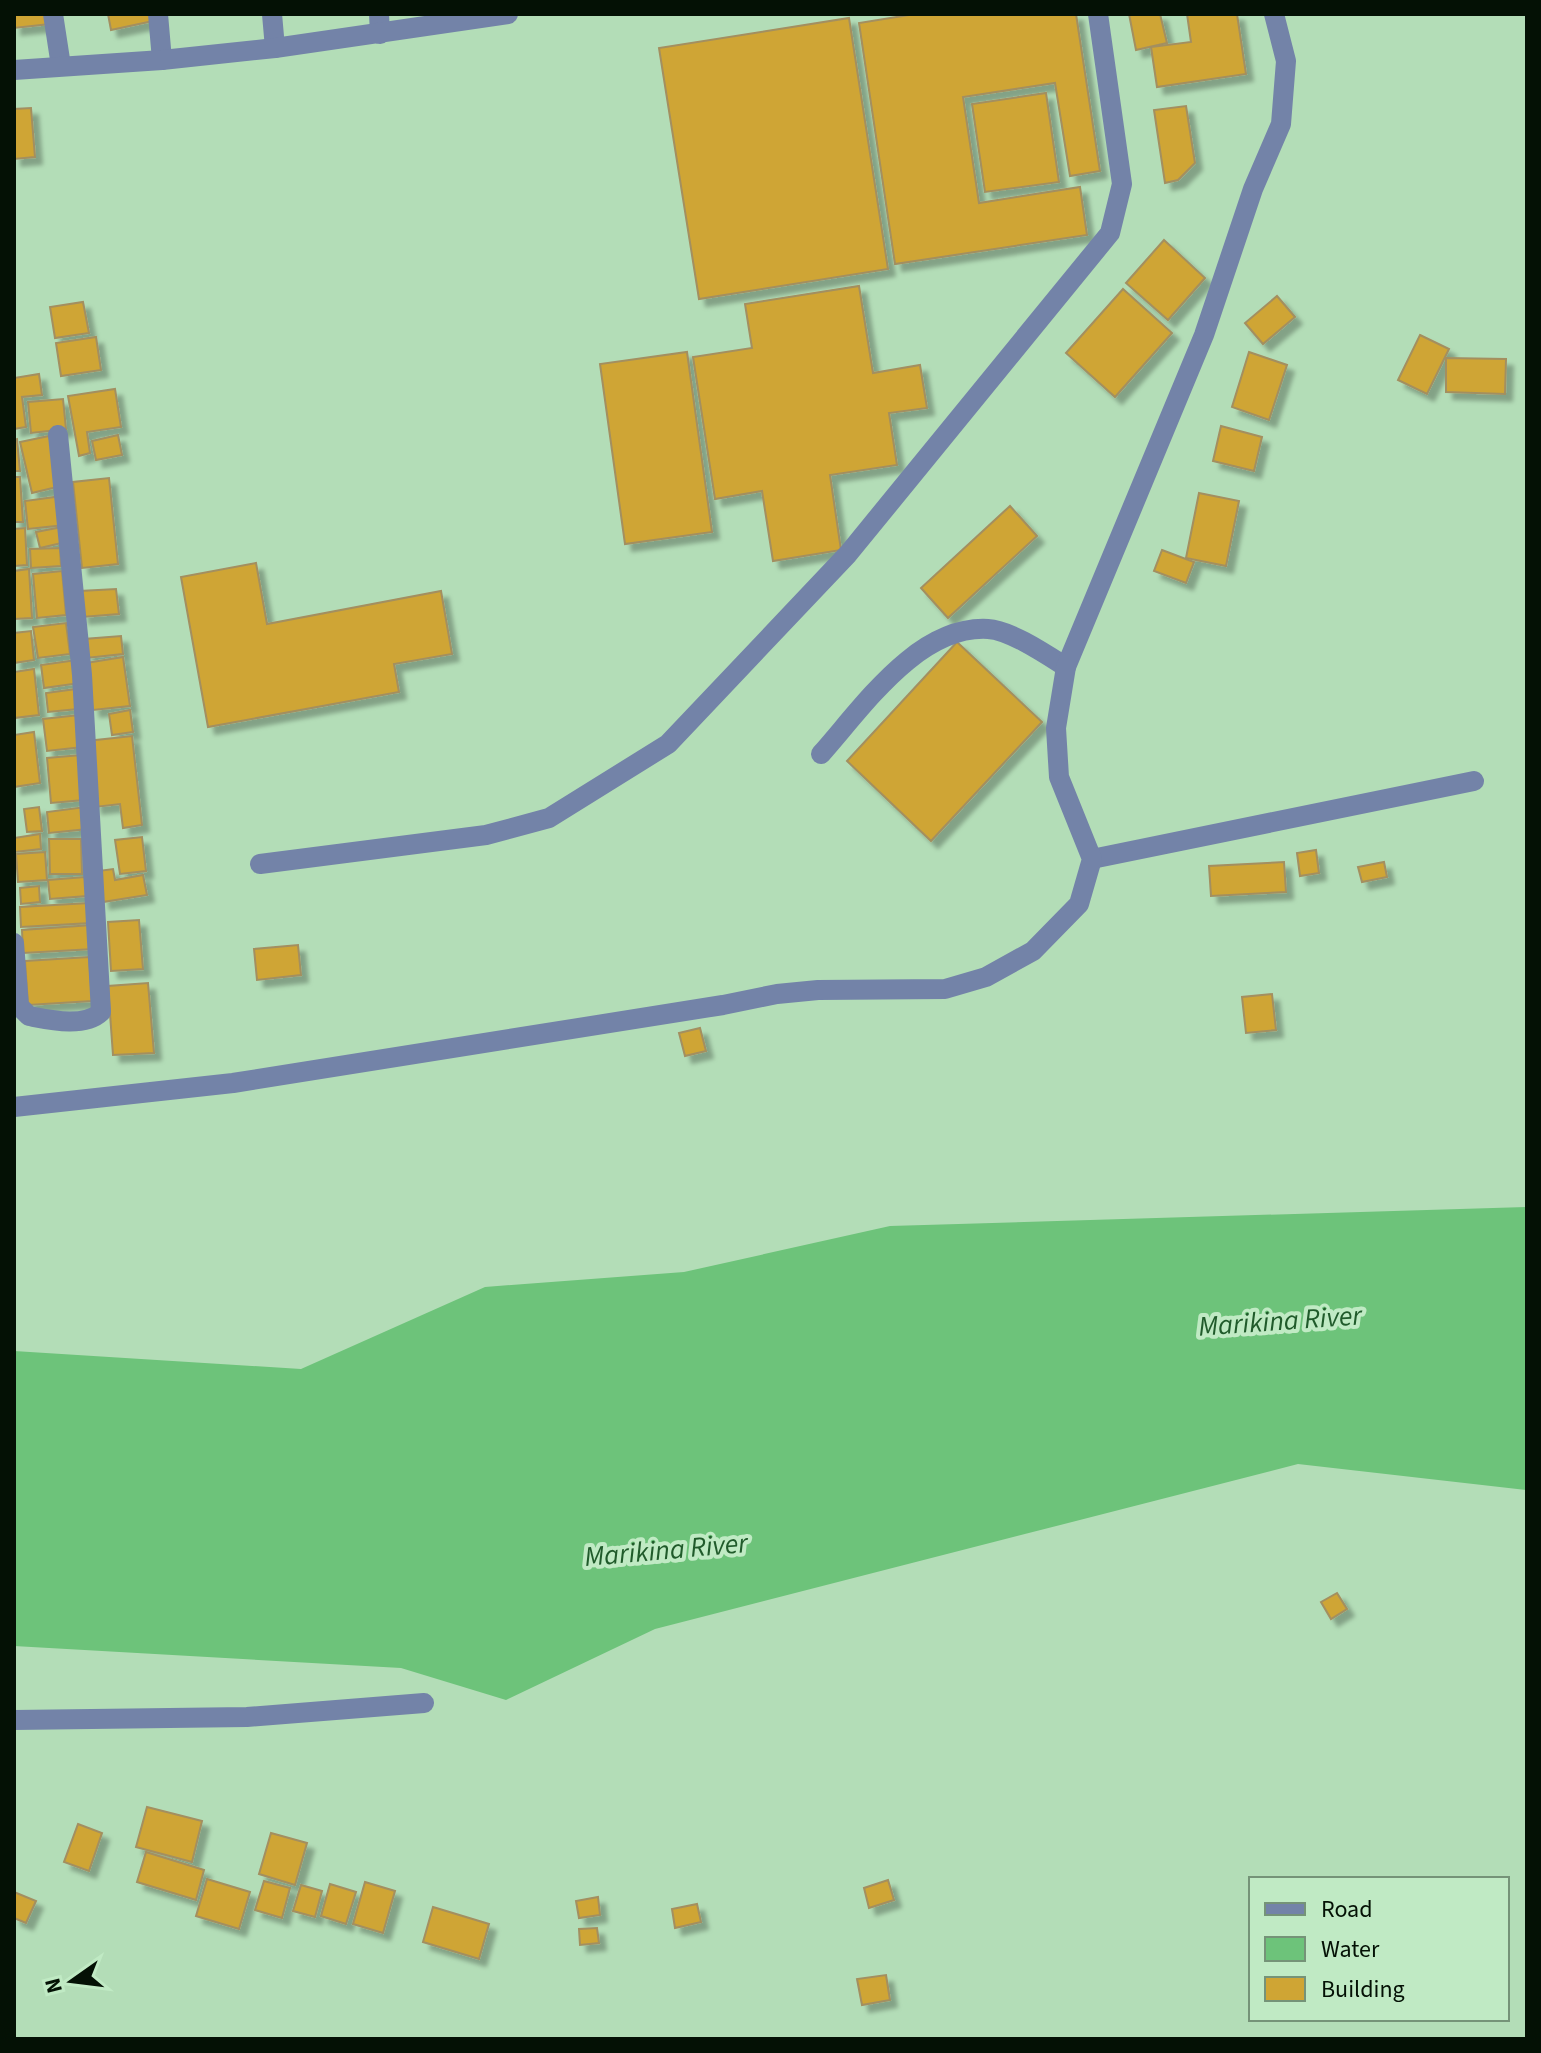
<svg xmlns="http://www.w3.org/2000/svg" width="1541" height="2053" font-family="'Source Sans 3',sans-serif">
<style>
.water{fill:#6dc37a}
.building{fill:#cfa534;stroke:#a38f60;stroke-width:2;filter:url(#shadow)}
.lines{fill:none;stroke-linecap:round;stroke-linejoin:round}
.service{stroke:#7383a8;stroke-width:20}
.pedestrian{stroke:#7383a8;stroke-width:20}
.tertiary{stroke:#7383a8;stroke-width:20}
.labels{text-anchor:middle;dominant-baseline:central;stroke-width:8;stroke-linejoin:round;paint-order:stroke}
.water-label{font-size:28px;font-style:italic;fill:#205b2b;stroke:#c0eac4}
</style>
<defs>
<filter id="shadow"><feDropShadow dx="7" dy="7" stdDeviation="2" flood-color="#0004"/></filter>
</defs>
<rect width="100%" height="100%" fill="#b3ddb7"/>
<!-- water -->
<path class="water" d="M1527,1207V1490L1298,1464L655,1629L506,1700L401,1668L14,1646V1351L301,1369L485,1287L684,1272L890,1226Z"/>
<!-- building -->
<g class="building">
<path d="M14,14H49L50,24L14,28Z"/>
<path d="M108,14H151L153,21L111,30Z"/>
<path d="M915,14H1076L1100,171L1070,176L1055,83L963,97L979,203L1080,187L1087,235L895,264L859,23Z"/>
<path d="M1129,14H1160L1167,43L1136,50Z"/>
<path d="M1187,14H1237L1246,74L1157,87L1151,47L1191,42Z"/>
<path d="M849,18L888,269L699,299L659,48Z"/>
<path d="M1046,93L1059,182L985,192L972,104Z"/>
<path d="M1186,106L1195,163L1178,180L1165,183L1154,110Z"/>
<path d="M31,108L35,157L14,159V109Z"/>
<path d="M1164,240L1205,278L1168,320L1126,283Z"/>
<path d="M859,286L873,373L920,365L927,408L889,413L897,465L830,475L841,550L773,561L762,491L715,499L693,357L752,348L745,304Z"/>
<path d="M1123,289L1172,333L1115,397L1066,353Z"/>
<path d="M1277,296L1295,317L1263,344L1245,323Z"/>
<path d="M83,302L89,333L55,338L50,307Z"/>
<path d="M1420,335L1449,349L1427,394L1398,380Z"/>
<path d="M96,337L101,370L61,376L56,343Z"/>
<path d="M687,352L712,532L625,544L600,364Z"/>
<path d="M1249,352L1287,365L1269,420L1232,407Z"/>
<path d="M1446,358L1506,359L1505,394L1446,392Z"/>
<path d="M39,374L42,395L22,397L26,427L14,429V378Z"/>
<path d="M115,389L121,427L87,432L90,453L79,456L68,396Z"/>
<path d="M63,399L66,429L31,433L28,402Z"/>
<path d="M1221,426L1262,437L1254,471L1213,461Z"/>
<path d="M118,435L122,455L96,460L92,441Z"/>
<path d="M49,436L61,486L32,493L20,442Z"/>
<path d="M17,439L20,471H14V440Z"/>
<path d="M14,477H20L23,522H14Z"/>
<path d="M109,478L118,564L82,568L73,482Z"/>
<path d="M1199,493L1239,501L1226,566L1186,558Z"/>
<path d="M62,496L65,525L28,529L25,501Z"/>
<path d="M1010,506L1037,536L948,618L921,588Z"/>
<path d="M62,527L66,542L40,548L36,532Z"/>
<path d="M25,528L27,565L14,566V529Z"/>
<path d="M60,548L61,566L31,568L30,549Z"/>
<path d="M1162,550L1194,562L1186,583L1154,571Z"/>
<path d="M256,563L267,624L441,591L452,654L394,664L399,692L208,727L181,577Z"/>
<path d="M29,569L32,618L14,619V571Z"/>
<path d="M62,571L66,615L37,618L33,574Z"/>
<path d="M116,589L119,614L82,617L80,591Z"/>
<path d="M66,623L70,654L38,658L33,627Z"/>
<path d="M31,631L34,660L14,663V633Z"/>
<path d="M121,636L123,654L86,658L84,639Z"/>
<path d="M957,642L1042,722L931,841L847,761Z"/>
<path d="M123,657L130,706L93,710L86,663Z"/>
<path d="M77,660L80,683L44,688L41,665Z"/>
<path d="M34,669L39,715L14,718V672Z"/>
<path d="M76,689L78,709L48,712L46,693Z"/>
<path d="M130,710L133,732L112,735L109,714Z"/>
<path d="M79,715L83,747L47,751L43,719Z"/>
<path d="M34,732L40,783L14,787V735Z"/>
<path d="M132,736L142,825L123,828L120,804L95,807L87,741Z"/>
<path d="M81,755L84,800L51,803L47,758Z"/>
<path d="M39,807L42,831L27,832L24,809Z"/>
<path d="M85,807L88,829L49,833L47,812Z"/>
<path d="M40,834L41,849L15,852L14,838Z"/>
<path d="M142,837L146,871L120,874L115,840Z"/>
<path d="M49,839H81L82,874H50Z"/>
<path d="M1316,850L1319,873L1300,876L1297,853Z"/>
<path d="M45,852L47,880L18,882L16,854Z"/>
<path d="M1284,862L1286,892L1211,896L1209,866Z"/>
<path d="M1384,862L1387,877L1362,882L1358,867Z"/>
<path d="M113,869L115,880L143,875L147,895L103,902L98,871Z"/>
<path d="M85,877L87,896L50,899L48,880Z"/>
<path d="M39,886L40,902L21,904L20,888Z"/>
<path d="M89,903L91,923L21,927L20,907Z"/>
<path d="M139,920L143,969L111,971L108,922Z"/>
<path d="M92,925L94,949L23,953L22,930Z"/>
<path d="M298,945L301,975L257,980L254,949Z"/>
<path d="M89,957L92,1001L28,1005L25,961Z"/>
<path d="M148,983L154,1053L113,1055L108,986Z"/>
<path d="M1272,994L1276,1030L1246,1033L1242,997Z"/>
<path d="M700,1028L706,1051L685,1056L679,1033Z"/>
<path d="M1337,1593L1347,1609L1331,1619L1321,1602Z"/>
<path d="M147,1807L202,1821L192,1862L136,1847Z"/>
<path d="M78,1824L102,1833L89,1871L64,1862Z"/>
<path d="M271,1833L307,1843L295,1885L259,1874Z"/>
<path d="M146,1852L204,1870L196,1900L137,1882Z"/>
<path d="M207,1879L250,1892L239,1929L196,1916Z"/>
<path d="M888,1880L894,1900L869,1908L864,1888Z"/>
<path d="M264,1881L290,1888L282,1918L255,1910Z"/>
<path d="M365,1882L395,1891L383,1933L353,1924Z"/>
<path d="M330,1884L356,1892L346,1924L321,1916Z"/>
<path d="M301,1885L322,1891L315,1917L293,1911Z"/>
<path d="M14,1892L36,1901L26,1923L14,1918Z"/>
<path d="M598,1897L600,1915L579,1918L576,1901Z"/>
<path d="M697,1904L701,1922L675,1928L672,1909Z"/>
<path d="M433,1907L489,1924L479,1959L423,1942Z"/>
<path d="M597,1928L599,1943L580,1945L579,1929Z"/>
<path d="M886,1975L890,2000L862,2005L857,1979Z"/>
</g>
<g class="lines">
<!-- service -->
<g class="service">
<path d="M53,14L61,66"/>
<path d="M158,14L162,60"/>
<path d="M272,14L275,48"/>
<path d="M379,14L380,34"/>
<path d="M821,754C863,707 918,625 988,629C1010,630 1047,655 1066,667"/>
<path d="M1092,859L1474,781"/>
<path d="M260,864L486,835L549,818L668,744L848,554L1110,233L1122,184L1098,14"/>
<path d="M14,943L19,1006L29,1016C50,1020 84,1028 101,1012L82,675L58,435"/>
<path d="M14,1107L233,1083L723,1005L777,994L818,990L945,989L986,977L1033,951L1079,904L1092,859L1059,777L1056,728L1066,667L1204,335L1253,189L1281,124L1286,61L1274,14"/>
</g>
<!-- pedestrian -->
<path class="pedestrian" d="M14,1720L247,1717L424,1703"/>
<!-- tertiary -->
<path class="tertiary" d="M14,70L162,60L275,48L508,14"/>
</g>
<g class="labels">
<!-- water labels -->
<g class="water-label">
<text transform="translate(1280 1321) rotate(-4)">Marikina River</text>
<text transform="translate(666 1550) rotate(-5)">Marikina River</text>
</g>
</g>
<!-- border -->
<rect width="1541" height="2053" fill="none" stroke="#041105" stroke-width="32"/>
<!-- legend -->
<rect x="1249" y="1877" width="260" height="144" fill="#c0eac4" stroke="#759378" stroke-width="2"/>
<rect x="1265" y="1903" width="40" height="12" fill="#7383a8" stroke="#759378" stroke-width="2"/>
<text x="1321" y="1917" font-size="24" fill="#041105">Road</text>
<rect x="1265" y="1937" width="40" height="24" fill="#6dc37a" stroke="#759378" stroke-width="2"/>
<text x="1321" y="1957" font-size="24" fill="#041105">Water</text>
<rect x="1265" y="1977" width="40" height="24" fill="#cfa534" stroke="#759378" stroke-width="2"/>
<text x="1321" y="1997" font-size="24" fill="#041105">Building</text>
<!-- north arrow -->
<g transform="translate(72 1981) rotate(256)" stroke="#c0eac4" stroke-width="6" paint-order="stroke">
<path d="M0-6L14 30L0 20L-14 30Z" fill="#041105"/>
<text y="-12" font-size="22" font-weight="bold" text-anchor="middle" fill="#041105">N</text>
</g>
</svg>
